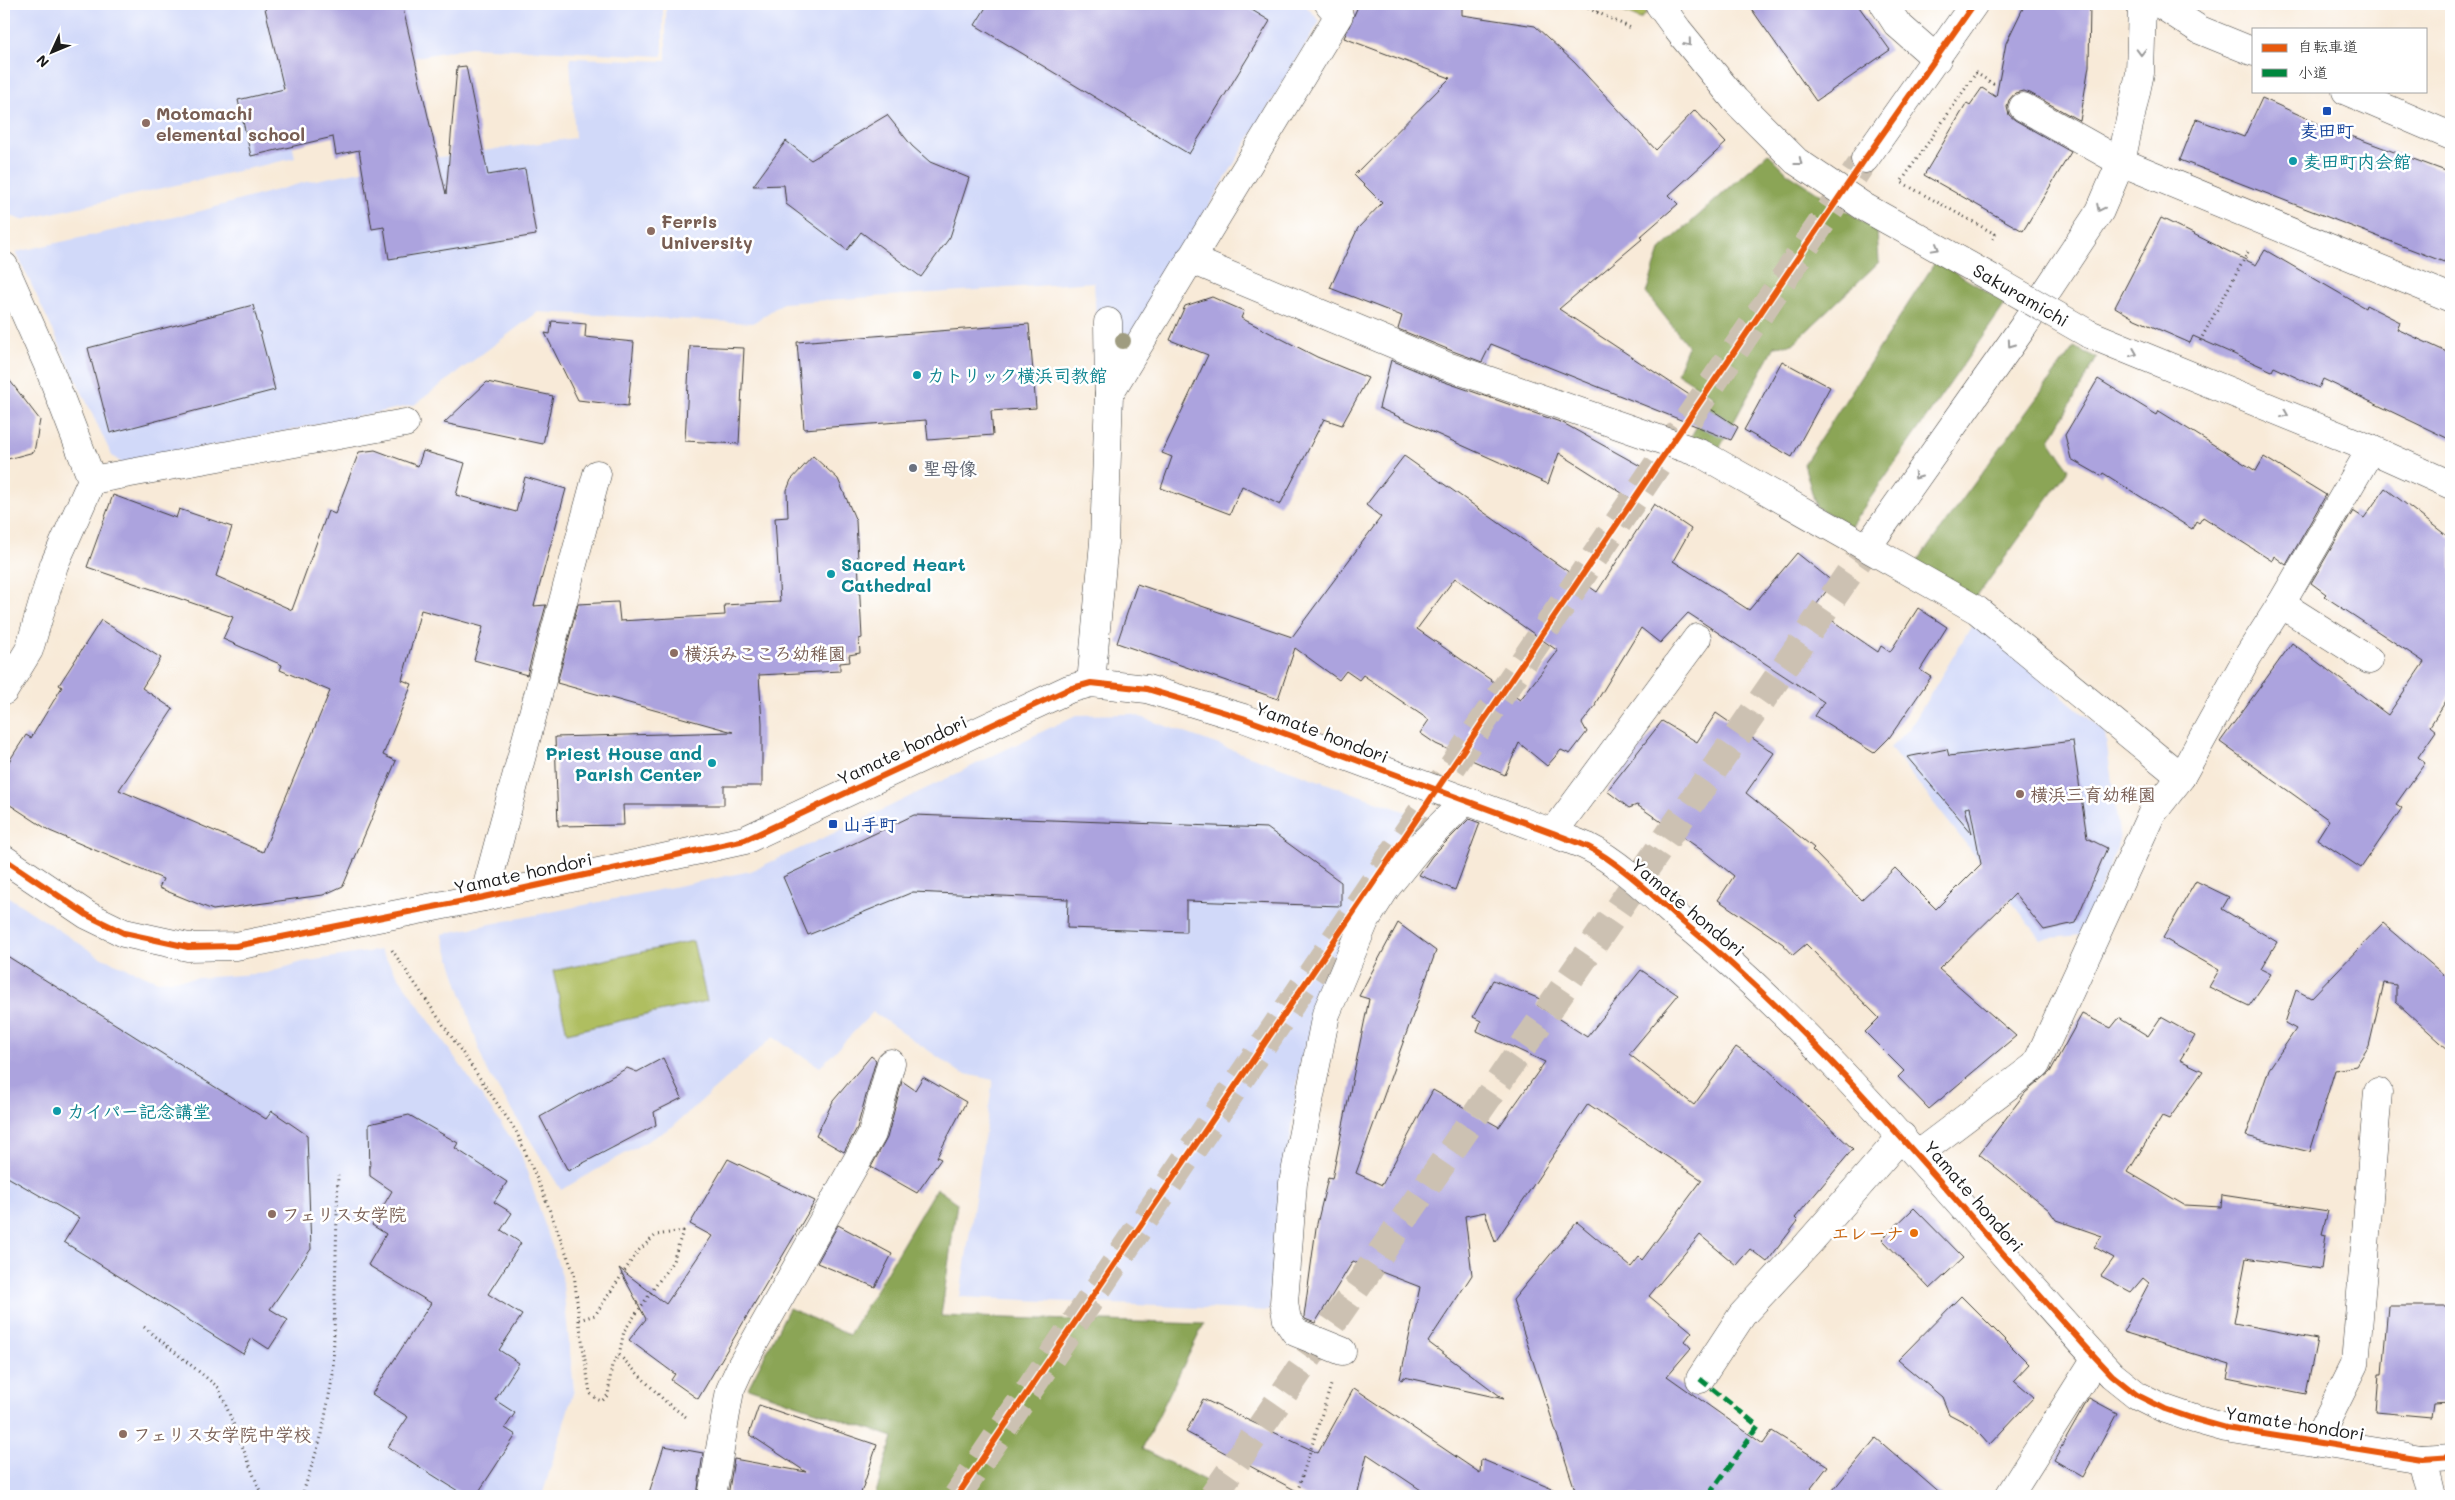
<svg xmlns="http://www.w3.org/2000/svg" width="2455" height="1500" font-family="Mali,'Klee One',sans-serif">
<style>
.built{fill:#d1d9f9}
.green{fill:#afbe61;stroke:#666d3e}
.forest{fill:#8ba557;stroke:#54603a}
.building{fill:#aca3de;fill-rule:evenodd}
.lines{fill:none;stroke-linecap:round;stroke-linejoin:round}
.minor-tunnel{stroke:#ccc1b2;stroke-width:28;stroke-dasharray:28 14;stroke-linecap:butt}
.minor-casing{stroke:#3d3b38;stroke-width:29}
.path{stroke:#3d3b38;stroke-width:3;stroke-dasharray:1 4;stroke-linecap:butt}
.minor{stroke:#fff;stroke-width:28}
.minor-bridge-casing{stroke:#3d3b38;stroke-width:29;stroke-linecap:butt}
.minor-bridge{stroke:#fff;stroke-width:28}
.quiet{stroke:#00873e;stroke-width:5;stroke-dasharray:10 5;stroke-linecap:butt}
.cycleway-casing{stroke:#fff;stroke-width:9}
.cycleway{stroke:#e8590c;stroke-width:6}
.tree{fill:#9f9c80}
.oneway{stroke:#999}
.transit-dot{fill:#1a4fb4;stroke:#fff;stroke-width:2}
.education-dot{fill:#8d6e63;stroke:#fff;stroke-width:2}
.culture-dot{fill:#0f9aa8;stroke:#fff;stroke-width:2}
.worship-dot{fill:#6b7280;stroke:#fff;stroke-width:2}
.food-dot{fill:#e8710a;stroke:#fff;stroke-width:2}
.labels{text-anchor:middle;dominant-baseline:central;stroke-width:5;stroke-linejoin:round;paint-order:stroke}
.education-label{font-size:18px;font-weight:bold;fill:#785e54;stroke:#fff;text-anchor:start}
.transit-label{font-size:18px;font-weight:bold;fill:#164399;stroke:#fff}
.culture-label{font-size:18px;font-weight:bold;fill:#0d838f;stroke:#fff;text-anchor:start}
.street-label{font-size:18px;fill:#1c1c1c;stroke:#fff}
.worship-label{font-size:18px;font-weight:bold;fill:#5b616d;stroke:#fff;text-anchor:start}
.food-label{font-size:18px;font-weight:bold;fill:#c56008;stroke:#fff;text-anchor:end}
</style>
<rect width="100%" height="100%" fill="#fff"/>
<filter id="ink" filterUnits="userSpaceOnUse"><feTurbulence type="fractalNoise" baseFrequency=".02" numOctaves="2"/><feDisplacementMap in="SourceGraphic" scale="10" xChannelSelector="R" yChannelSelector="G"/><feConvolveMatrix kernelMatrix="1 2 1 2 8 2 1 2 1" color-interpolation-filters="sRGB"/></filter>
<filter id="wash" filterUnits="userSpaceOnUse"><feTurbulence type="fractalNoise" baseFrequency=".0096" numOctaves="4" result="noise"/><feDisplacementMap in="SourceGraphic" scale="20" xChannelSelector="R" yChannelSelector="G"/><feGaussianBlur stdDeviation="1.12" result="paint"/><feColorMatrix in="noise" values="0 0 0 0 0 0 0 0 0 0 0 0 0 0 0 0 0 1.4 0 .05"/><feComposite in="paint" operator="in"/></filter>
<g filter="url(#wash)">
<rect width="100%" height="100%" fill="#f8ead8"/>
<!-- built -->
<g class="built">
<path d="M4,4H663V56L470,47L396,61L281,87L295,158L21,220L4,213Z"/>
<path d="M666,4H1304L1320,21L1118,357L1096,321L1094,282L783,303L753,323L538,312L414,405L123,464L112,456L16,252L201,211L306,182L412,161L575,138L570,58L666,61Z"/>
<path d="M1974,622L2105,732L2120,840L2081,935L2041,939L1890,748L1910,728Z"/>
<path d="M1132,714L1429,820L1330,969L1300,1063L1269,1311L960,1297L993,1080L961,1073L873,1012L820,1067L773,1037L672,1127L561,1190L485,1067L442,934L751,871L858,822L1076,715Z"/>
<path d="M4,894L100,957L158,981L267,973L302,962L380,950L520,1151L562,1276L574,1390L542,1496H4Z"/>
</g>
<!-- green -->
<g class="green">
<path d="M1605,4H1641L1646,14L1640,19Z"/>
<path d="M693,941L707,1001L567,1033L553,971Z"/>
</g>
<!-- forest -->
<g class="forest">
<path d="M1768,153L1788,173L1877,231L1879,262L1793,344L1775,346L1718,451L1690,438L1714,397L1677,373L1688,346L1646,293L1660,250Z"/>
<path d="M1936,261L2006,303L1851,526L1816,507L1804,464Z"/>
<path d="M2074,347L2097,358L2050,440L2069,469L1976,598L1916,563Z"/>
<path d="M936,1188L957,1203L941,1316L1204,1324L1142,1449L1210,1483L1201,1496H875L893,1437L748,1388L789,1308L849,1335Z"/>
</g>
<g id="blocks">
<!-- building -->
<g class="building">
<path d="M264,4H402L446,194L457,67L466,66L488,175L525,169L536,235L389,259L384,227L372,229L359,150L336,155L333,137L251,156L238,100L284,89Z"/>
<path d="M988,4H1242L1270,21L1189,154L975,25Z"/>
<path d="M1359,4H1462V15L1535,26L1574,62L1656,150L1695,110L1726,143L1669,195L1678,204L1640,237L1642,239L1559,309L1738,427L1731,440L1491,344L1482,362L1450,350L1398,329L1402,316L1330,288L1358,228L1382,203L1354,175L1450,78L1344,38Z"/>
<path d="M1748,4H1857L1890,50L1816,101Z"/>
<path d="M2025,4H2090L2089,66L2080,121L2030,93L2023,91L2015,93L2009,100L2007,107L2009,115L2015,120L2071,152L2023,231L1924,175L1967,103L1970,105L1982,88L1996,97L2006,43Z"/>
<path d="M2262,98L2324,126L2451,173V262L2445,260L2444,262L2180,160L2196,119L2244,137Z"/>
<path d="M887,115L912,146L930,162L969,178L950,237L921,277L861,232L847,250L786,204L784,185L753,186L786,141L811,160Z"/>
<path d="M2161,218L2256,265L2265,250L2365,308L2366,305L2400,322L2397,329L2451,354V440L2323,379L2319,388L2274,367L2272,371L2193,336L2190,343L2135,319L2115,307Z"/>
<path d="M1212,297L1244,311L1241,318L1317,357L1368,378L1342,425L1324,419L1280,505L1242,486L1230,514L1161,488L1172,457L1162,453L1208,355L1170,340L1185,306Z"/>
<path d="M253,305L275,390L110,433L88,348Z"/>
<path d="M552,321L586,324L585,337L634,342L628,406L578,400L545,333L550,334Z"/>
<path d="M1029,324L1036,408L991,411L993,435L928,440L926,420L804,429L797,342Z"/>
<path d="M690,346L744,348L739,444L685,441Z"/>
<path d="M1391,360L1439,380L1563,423L1653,473L1633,500L1559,453L1548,484L1379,408Z"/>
<path d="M1782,361L1830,387L1792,457L1744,430Z"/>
<path d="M4,373L40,420L34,452L4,460Z"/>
<path d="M2098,379L2157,415L2159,411L2256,471L2264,457L2326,495L2286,565L2274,556L2272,561L2203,517L2199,523L2196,521L2192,529L2103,473L2101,476L2071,459L2065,435Z"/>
<path d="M487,382L553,396L543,444L444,423Z"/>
<path d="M375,450L418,466L423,451L465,463L456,495L516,512L525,477L566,489L534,606L546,605L527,675L474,660L483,627L421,610L402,680L412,684L383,755L396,761L343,886L323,895L213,910L159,888L163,879L50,831L4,801V769L26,735L31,738L62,687L59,685L101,620L161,658L142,688L173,709L119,790L263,852L330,691L280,670L282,665L223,639L233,617L87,567L113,495L176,518L179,509L232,527L216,576L292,610L328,511L335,514L359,452Z"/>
<path d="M813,456L838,479L856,521L862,638L859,639L860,653L849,655L850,662L840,663V671L759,675L762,723V786H724V805H623L624,825L558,826L555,737L733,732L557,683L578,604L618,602L620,621L725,615L724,605L780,602L775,518L788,517L787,490L791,480Z"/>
<path d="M1404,456L1597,592L1654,504L1691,529L1673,561L1749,610L1797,553L1833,582L1814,608L1878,652L1881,646L1890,652L1918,608L1947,627L1920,670L1931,677L1889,738L1874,753L1815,716L1824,702L1688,613L1660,643L1641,628L1595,704L1596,705L1582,723L1587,732L1570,754L1561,750L1547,766L1519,743L1505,775L1436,744L1420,733L1429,720L1363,675L1359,680L1346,671L1339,680L1295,648L1278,699L1117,643L1137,584L1292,637L1381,517L1366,505ZM1455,578L1558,651L1520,700L1417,629Z"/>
<path d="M2385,488L2451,539V693L2430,726L2436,731L2418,757L2425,763L2396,804L2402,808L2361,868L2317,839L2329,820L2220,742L2292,643L2388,715L2424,662L2324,596L2326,594L2311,583L2353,511L2364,518Z"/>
<path d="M1716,713L1774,753L1746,793L1814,848L1812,850L1861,900L1895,868L1936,909L1981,864L1970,807L1965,808L1972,833L1907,757L1947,749L1949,756L2073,741L2087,838L2107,848L2075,923L2044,930L2015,894L1939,969L2016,1036L1929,1109L1898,1077L1904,1071L1865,1032L1879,1018L1806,944L1793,955L1783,944L1718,900L1734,876L1703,851L1637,805L1629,808L1607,791L1662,721L1697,742Z"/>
<path d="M914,815L1267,828L1341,882V906L1186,901V932L1067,928L1068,899L913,892L808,935L783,877Z"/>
<path d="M1469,819L1480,823L1455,890L1419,875L1432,856Z"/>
<path d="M2196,881L2229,897L2222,909L2277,942L2261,969L2271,974L2249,1006L2209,987L2219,970L2163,938Z"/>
<path d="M1398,923L1436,951L1356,1173L1382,1185L1433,1090L1499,1127L1545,1062L1477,1031L1481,1021L1473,1017L1493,980L1540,999L1537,1005L1587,1037L1641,970L1678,995L1629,1054L1694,1105L1736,1047L1764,1066L1853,1149L1795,1218L1798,1221L1767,1262L1750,1249L1736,1265L1700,1235L1649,1296L1692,1332L1685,1341L1691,1348L1667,1376L1763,1444L1772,1431L1828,1466L1805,1496H1577L1513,1300L1577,1222L1631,1267L1639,1257L1642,1260L1702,1180L1588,1104L1495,1242L1485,1212L1465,1216L1472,1275L1428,1342L1504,1399L1404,1377L1402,1380L1400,1379L1420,1287L1353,1261L1315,1323L1305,1319L1304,1317L1316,1228L1328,1178L1332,1179L1369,999L1359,996Z"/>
<path d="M2383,923L2451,981V1052L2396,1002V985L2384,983L2369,1046L2356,1066L2335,1070L2310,1152L2246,1136L2269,1069L2296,1029L2285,1023L2296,990L2311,998Z"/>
<path d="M4,954L266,1119L272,1111L307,1135L311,1249L270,1309L288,1320L269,1349L252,1338L243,1354L64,1242L79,1218L4,1175Z"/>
<path d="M2082,1014L2111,1028L2119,1018L2148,1036L2161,1017L2195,1036L2180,1060L2203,1071L2169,1119L2162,1116L2128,1172L2184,1205L2221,1207L2222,1195L2328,1211L2322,1234L2326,1235L2321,1269L2246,1258L2234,1323L2317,1339L2306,1394L2227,1378L2230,1365L2123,1332L2149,1283L2143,1278L2131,1292L2101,1276L2114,1258L2094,1247L2102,1236L2056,1220L2049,1210L1979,1154L2025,1093L2050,1072Z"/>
<path d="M871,1056L876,1060L857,1128L844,1152L816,1136L833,1101Z"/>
<path d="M663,1058L682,1098L654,1112L656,1125L568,1171L540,1117L627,1068L637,1072Z"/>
<path d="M923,1077L966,1102L937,1157L941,1159L917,1193L871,1167L887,1138L902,1081L915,1090Z"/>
<path d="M409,1115L458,1143L455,1148L507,1182L494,1202L512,1213L501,1230L521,1243L488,1294L522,1315L499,1350L519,1363L495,1400L515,1413L505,1428L516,1435L476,1496H466L388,1447L408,1417L372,1394L431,1303L368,1265L386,1234L372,1225L392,1191L370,1176L369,1124Z"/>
<path d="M728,1159L815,1201L698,1399L671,1380L675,1374L629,1340L646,1319L619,1268L666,1304L712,1236L690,1224Z"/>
<path d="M1914,1208L1963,1258L1930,1289L1882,1239Z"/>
<path d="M838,1225L892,1254L875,1287L817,1263Z"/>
<path d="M1961,1296L2029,1364L2014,1380L2034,1397L1989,1445L1972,1426L1949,1414L1942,1397L1898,1360Z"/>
<path d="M2388,1306H2451V1402L2433,1403L2431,1417L2376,1412L2379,1374H2382Z"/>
<path d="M1354,1388L1480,1473L1481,1459L1569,1496H1430L1367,1454L1357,1496H1306L1186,1432L1203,1399L1318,1453Z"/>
<path d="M2089,1398L2117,1413L2083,1477L2054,1460Z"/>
<path d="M759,1405L877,1445L860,1496H728L734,1459L806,1472L749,1434Z"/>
<path d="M1876,1438L1943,1496H1828Z"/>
<path d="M664,1446L703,1453L697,1496H648Z"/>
</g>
</g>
</g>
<g filter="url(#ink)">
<use href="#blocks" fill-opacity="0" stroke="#3d3b38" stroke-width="1"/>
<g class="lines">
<!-- minor-tunnel -->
<g class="minor-tunnel">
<path d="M957,1496L1865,159"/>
<path d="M1213,1496L1873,539"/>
</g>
<defs>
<g id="minor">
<path d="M1659,4L1678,30L1735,100L1796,161L1866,208L1993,279"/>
<path d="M1884,4L1897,24L1937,59"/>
<path d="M2160,4L2200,30L2254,52"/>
<path d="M2346,91L2451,136"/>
<path d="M2023,107L2121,162L2451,298"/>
<path d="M1865,159L1974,4"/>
<path d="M1190,259L1444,365L1702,454L1977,610L2181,777"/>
<path d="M4,266L47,363L92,480L54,565L29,650L4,691"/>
<path d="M1108,322L1109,394"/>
<path d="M2089,334L2371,449L2451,485"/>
<path d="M92,480L405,423"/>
<path d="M1873,539L2023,327L2100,211L2121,162L2140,73L2142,4"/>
<path d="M2281,604L2369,660"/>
<path d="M1091,683L1104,542L1109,394L1339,15L1329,4"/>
<path d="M1553,833L1697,638"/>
<path d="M4,859L87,915L124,933L188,947L236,946L484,897L745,840L1069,689L1091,683L1147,689L1243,718L1553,833C1564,838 1577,842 1588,847C1619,862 1658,900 1684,923C1839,1051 1961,1211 2096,1358L2112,1375L2137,1395L2165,1409L2194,1419L2226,1428L2422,1459L2451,1457"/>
<path d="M484,897L597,474"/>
<path d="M1918,1154L2036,1065L2151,815L2181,777L2248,656L2281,604L2371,449"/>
<path d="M1342,1351L1295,1332L1287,1320L1284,1303L1293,1183L1326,1014L1365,921L1386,888L1420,846L1464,802"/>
<path d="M1700,1379L1742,1315L1807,1245L1902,1136"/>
<path d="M2316,1442L2355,1364L2378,1092"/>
<path d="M2422,1459L2431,1496"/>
<path d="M712,1496L730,1390L741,1366L872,1134L891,1063"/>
<path d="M2009,1496L2096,1358"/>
</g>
</defs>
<!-- minor casing -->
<use href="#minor" class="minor-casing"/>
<!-- path -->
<g class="path">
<path d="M1579,4L1631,28"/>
<path d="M1597,12L1601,4"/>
<path d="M1993,239L1995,234L1901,182L1976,73L1995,85"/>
<path d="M2200,341L2248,252"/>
<path d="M392,950L516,1131L543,1193L574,1273L579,1320L590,1393L596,1399L602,1401L608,1395L612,1364L619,1355L667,1403L689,1419"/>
<path d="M579,1320L595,1315L638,1251L656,1235L683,1231L673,1261L624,1331L619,1355"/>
<path d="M144,1327L219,1388L262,1496"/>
<path d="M302,1496L322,1434L333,1374L338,1175"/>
<path d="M1296,1496L1331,1385"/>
</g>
<!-- minor -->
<use href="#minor" class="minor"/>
<defs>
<path id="minor-bridge" d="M1993,279L2089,334"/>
</defs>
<!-- minor-bridge casing -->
<use href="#minor-bridge" class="minor-bridge-casing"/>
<!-- minor-bridge -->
<use href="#minor-bridge" class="minor-bridge"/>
<!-- quiet -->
<path class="quiet" d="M1700,1379L1758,1426L1708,1496"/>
<defs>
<g id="cycleway">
<path d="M4,859L87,915L124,933L188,947L236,946L484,897L745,840L1069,689L1091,683L1147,689L1243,718L1553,833C1564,838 1577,842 1588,847C1619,862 1658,900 1684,923C1839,1051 1961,1211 2096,1358L2112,1375L2137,1395L2165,1409L2194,1419L2226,1428L2422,1459L2451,1457"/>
<path d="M957,1496L1865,159L1974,4"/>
</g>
</defs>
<!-- cycleway casing -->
<use href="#cycleway" class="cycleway-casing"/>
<!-- cycleway -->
<use href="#cycleway" class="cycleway"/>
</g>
<!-- trees -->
<circle class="tree" cx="1123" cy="341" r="8"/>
<!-- one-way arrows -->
<defs><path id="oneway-chevron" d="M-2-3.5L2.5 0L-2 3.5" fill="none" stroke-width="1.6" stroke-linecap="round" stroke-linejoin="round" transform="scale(1.25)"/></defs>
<g class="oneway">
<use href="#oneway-chevron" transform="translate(1688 43) rotate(50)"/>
<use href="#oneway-chevron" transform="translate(2141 52) rotate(91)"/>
<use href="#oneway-chevron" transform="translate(1799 162) rotate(38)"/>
<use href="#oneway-chevron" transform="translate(2100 208) rotate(116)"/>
<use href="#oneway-chevron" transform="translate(1936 248) rotate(29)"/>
<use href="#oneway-chevron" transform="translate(2011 344) rotate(125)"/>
<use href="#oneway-chevron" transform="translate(2134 353) rotate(22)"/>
<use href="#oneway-chevron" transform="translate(2285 414) rotate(22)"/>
<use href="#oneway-chevron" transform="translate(1917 476) rotate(125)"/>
</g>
</g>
<!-- markers -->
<g class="transit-dot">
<rect x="2322" y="106" width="10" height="10" rx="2.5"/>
<rect x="828" y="819" width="10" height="10" rx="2.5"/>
</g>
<g class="education-dot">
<circle cx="146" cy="123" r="5"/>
<circle cx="651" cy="231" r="5"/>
<circle cx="674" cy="653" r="5"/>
<circle cx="2020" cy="794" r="5"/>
<circle cx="272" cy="1214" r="5"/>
<circle cx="123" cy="1434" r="5"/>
</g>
<g class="culture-dot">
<circle cx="2293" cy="161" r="5"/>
<circle cx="917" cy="375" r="5"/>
<circle cx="831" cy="574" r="5"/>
<circle cx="712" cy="763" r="5"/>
<circle cx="57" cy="1111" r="5"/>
</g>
<circle class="worship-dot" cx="913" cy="468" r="5"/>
<circle class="food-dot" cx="1914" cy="1233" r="5"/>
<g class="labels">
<!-- education labels -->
<g class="education-label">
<text x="156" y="113">Motomachi<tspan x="156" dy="21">elemental school</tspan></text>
<text x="661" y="221">Ferris<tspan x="661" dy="21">University</tspan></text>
<text x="684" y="653">横浜みこころ幼稚園</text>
<text x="2030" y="794">横浜三育幼稚園</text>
<text x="282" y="1214">フェリス女学院</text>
<text x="133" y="1434">フェリス女学院中学校</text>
</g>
<!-- transit labels -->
<g class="transit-label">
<text x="2327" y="130">麦田町</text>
<text x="843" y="824" text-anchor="start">山手町</text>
</g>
<!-- culture labels -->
<g class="culture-label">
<text x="2303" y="161">麦田町内会館</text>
<text x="927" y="375">カトリック横浜司教館</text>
<text x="841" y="564">Sacred Heart<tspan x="841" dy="21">Cathedral</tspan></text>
<text x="702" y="753" text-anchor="end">Priest House and<tspan x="702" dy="21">Parish Center</tspan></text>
<text x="67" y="1111">カイパー記念講堂</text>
</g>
<!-- street labels -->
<g class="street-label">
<text transform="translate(2021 295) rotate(30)">Sakuramichi</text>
<text transform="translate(1322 732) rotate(21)">Yamate hondori</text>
<text transform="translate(902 750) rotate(-25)">Yamate hondori</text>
<text transform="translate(523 873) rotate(-12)">Yamate hondori</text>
<text transform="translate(1688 907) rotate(40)">Yamate hondori</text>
<text transform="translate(1974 1196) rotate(49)">Yamate hondori</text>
<text transform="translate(2295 1423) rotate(9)">Yamate hondori</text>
</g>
<!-- worship labels -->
<g class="worship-label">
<text x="923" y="468">聖母像</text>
</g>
<!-- food labels -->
<g class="food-label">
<text x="1904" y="1233">エレーナ</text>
</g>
</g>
<!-- margin -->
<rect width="2455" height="1500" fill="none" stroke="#fff" stroke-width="20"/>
<!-- legend -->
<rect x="2252" y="28" width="175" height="65" fill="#ffffff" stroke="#a4a4a4"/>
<rect x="2262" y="44" width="25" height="8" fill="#e8590c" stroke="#a4a4a4"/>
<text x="2298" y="52" font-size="15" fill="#1c1c1c">自転車道</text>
<rect x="2262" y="69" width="25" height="8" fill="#00873e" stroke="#a4a4a4"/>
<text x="2298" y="78" font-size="15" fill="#1c1c1c">小道</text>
<!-- north arrow -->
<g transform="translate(52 52) rotate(226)" stroke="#ffffff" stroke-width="4" paint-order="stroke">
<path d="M0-4L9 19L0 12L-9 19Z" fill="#1c1c1c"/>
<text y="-8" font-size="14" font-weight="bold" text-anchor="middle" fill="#1c1c1c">N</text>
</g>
</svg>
